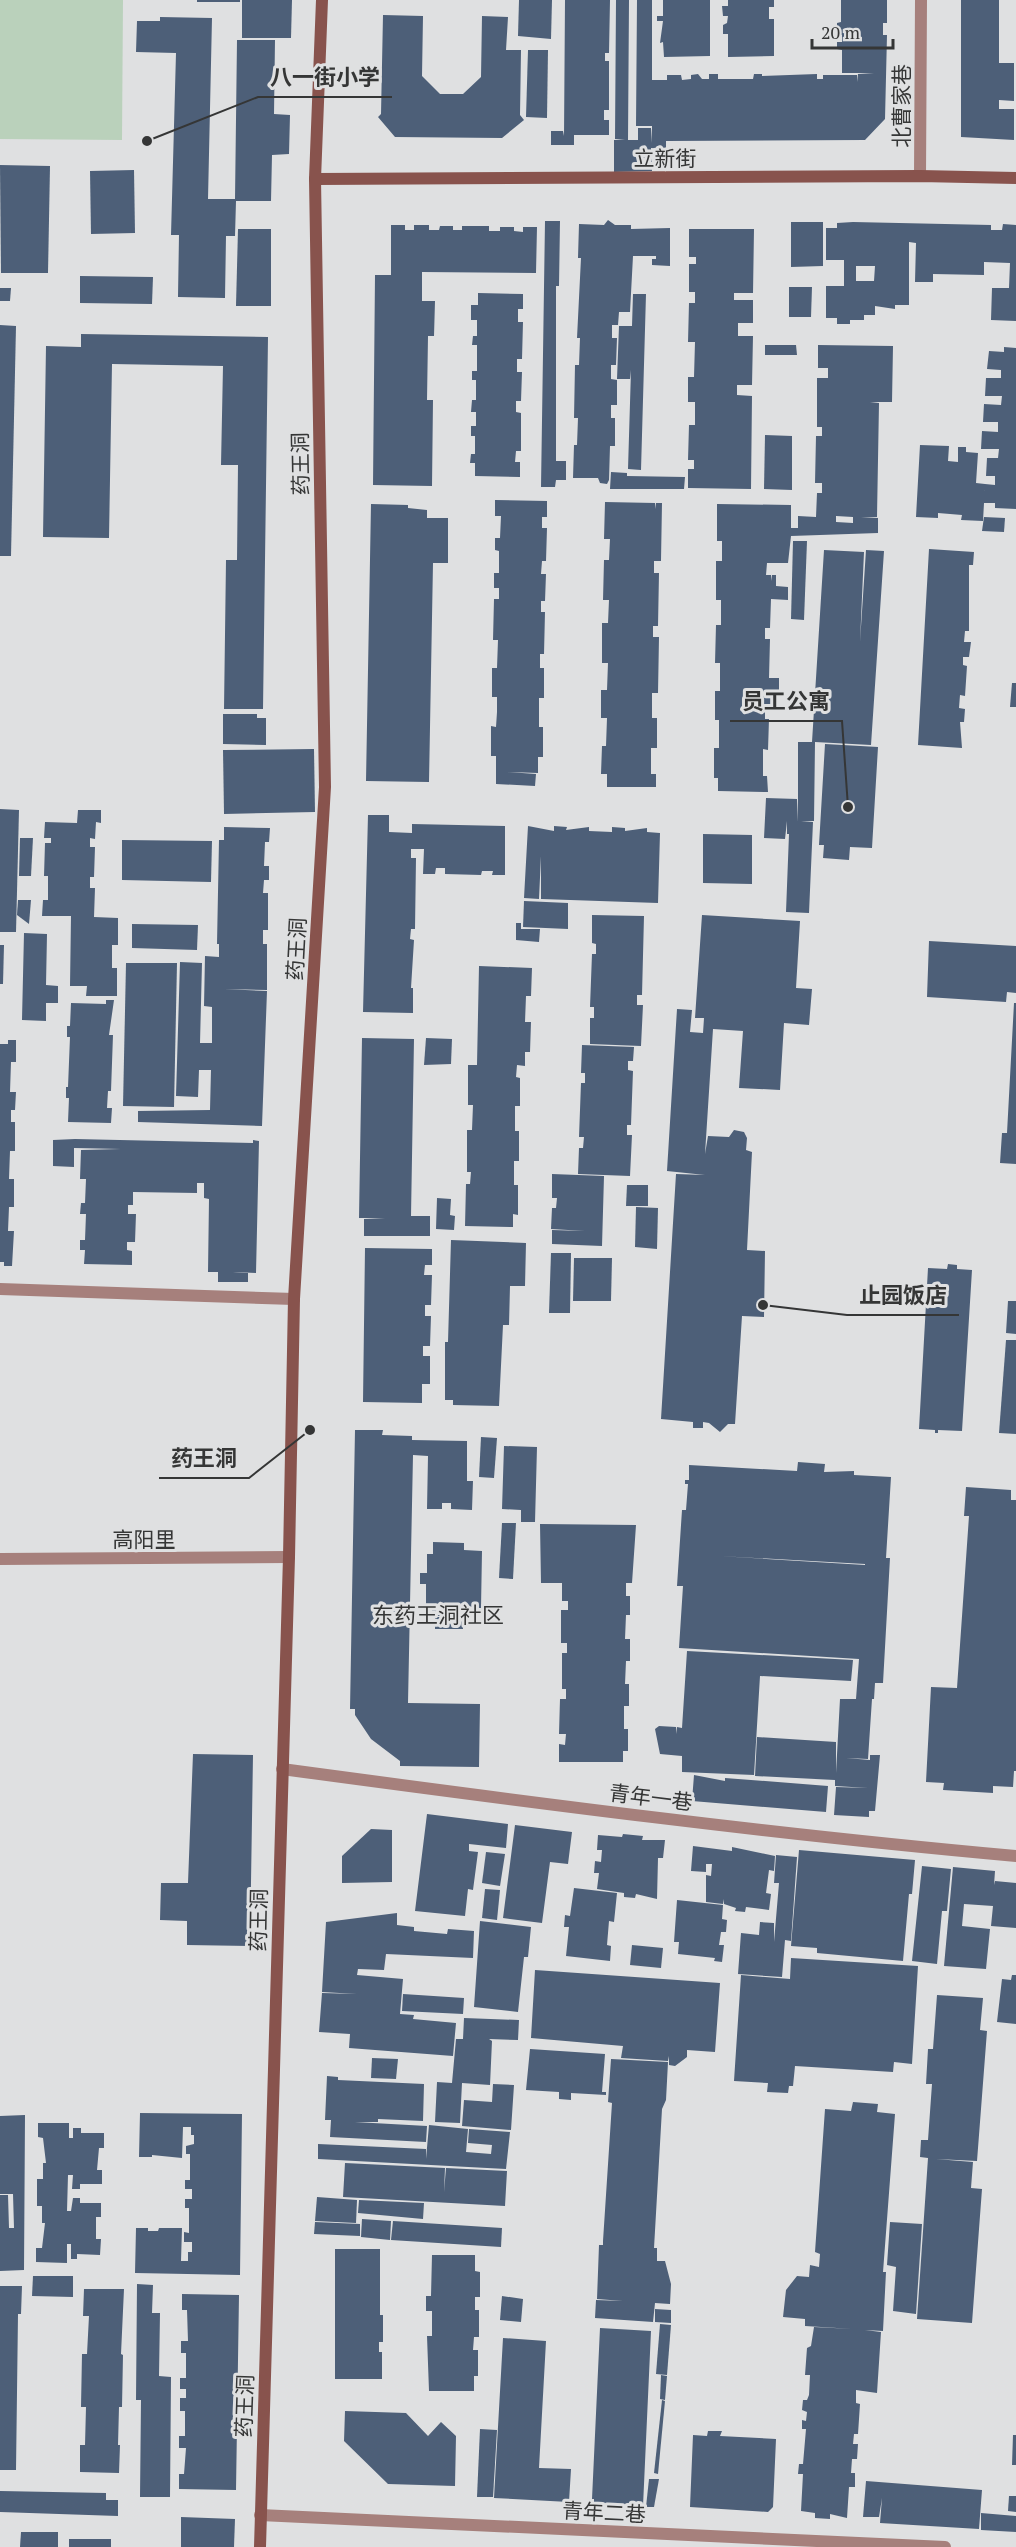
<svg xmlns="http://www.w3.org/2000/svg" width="1016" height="2547" font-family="'PT Serif','Noto Sans SC',serif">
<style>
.green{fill:#bad1bb}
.building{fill:#4d5f78;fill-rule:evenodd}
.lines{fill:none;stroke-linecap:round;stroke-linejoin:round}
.street{stroke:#a6807c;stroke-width:12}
.secondary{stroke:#88534d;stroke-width:12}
.labels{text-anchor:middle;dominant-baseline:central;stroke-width:6;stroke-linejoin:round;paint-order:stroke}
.street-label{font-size:21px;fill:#353636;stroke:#dfe0e1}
.neighbourhood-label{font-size:22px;fill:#353636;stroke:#dfe0e1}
.leader{fill:none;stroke:#353636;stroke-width:2}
.callout-dot{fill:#353636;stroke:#dfe0e1;stroke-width:2}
.callout-label{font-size:22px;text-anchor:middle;font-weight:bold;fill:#353636;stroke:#dfe0e1;stroke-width:6;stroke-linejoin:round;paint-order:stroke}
</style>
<rect width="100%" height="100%" fill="#dfe0e1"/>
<!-- green -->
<path class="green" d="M0,0H123L122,140L0,139Z"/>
<!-- building -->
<g class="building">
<rect x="197" y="0" width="43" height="2"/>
<path d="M242,0H292L291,38H242Z"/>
<path d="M519,0H552L551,39L518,36Z"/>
<path d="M565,0H610L609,53H605V61H609V110H604V120H609V135H574V145H551V131H563L564,136Z"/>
<path d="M616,0H629L628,140H638V128H651L652,143V126H636L637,0H652V80H667V75H681L682,80L691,79V75L698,74L702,79H709V74H718V79H753L754,74H762V76L817,74V79H823V75H857V82L858,74L874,73H842V50L837,49V42H842V35L837,32V23L841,22V0H887V23H883V35H887L885,119L865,140L666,141V149L651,148L652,171L614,172V140H625L615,139Z"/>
<path d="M663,0H710V56L664,57L663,42L660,43L663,21H657V16H663Z"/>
<path d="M728,0H774V7H769V19H774V56L728,57V34H723V25L727,23L728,16H723L722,6H728Z"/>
<path d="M961,0H999V63H1014V101L999,100V109H1014V140L961,137Z"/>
<path d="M383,15L423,16L422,76L440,94H463L481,77L482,16L508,17L506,50H521L520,115L524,120L502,138L395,137L378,117L381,114Z"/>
<path d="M160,17L212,18L208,199H235L237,40H275L274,114L290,115L289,154L272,155L271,201H236L235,236H226L225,298L178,297L179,235H171L176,53L136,52L137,21H160Z"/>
<path d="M528,50H548L547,118L526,117Z"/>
<path d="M0,165L50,166L48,273H1Z"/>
<path d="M134,170L135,233L91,234L90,171Z"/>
<path d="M608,220L615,225H631V229L670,228V266L652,265V259H656V256H633L630,312H619L618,325H612V338H617L616,365H611V379L617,380V405H611V418H615V446H610L609,480L607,484L600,483L598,478H573L574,445H577L578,418H574L575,365H579L580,338H577L581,258H578L579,224L604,225Z"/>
<path d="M545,221H560L559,286H556V461H566V480H556L555,487H541Z"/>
<path d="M791,222H823V266L791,267Z"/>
<path d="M853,222L991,225V230H1002L1003,224L1016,225V321L991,320L992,288H1009L1010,263L984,262V275L933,274V282H915L916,243L909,242V305H895V309L875,306V315H864V320H850V324H837V318H826V286H844V260H826V228H837V223ZM856,266H875L874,281H856Z"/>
<path d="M391,225H405V230H414V225H429V230H439L440,226H453V230H462V226H489V231H500V227H514V231L523,232V227H537L536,273L422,272V301H435L434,336H428L427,400H433L432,486L373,485L375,275H391Z"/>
<path d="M238,229H271V306H236Z"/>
<path d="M689,229H754L753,293H734V300H753V323H738V336H753L752,385H737V395L752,396L751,489L688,488V469H694V460H688L689,425H695V402H688V377H694L695,342H688L689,303H695V292H689V264H696V257H689Z"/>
<path d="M80,276L153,277L152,304L80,303Z"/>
<path d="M789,287H812L811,317H789Z"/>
<path d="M0,288H11L10,301H0Z"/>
<path d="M478,293L523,294V309H518V322H523L522,359H517V372H522L521,401H516V412L521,413V451H516L515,462H520V477L475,476V463H470L471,454H475V436H471V426H476V412H471L472,400H476V380H472V371H477V345H472L473,336H477V320H471V305H478Z"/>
<path d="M633,294H646L641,470L628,469L631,370L630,379H617L619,326H632Z"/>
<path d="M0,325L16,326L11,556H0Z"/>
<path d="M81,334L268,337L263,709H224L226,560H237L238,465H221L223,366L112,364L109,538L43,537L46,346L81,347Z"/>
<path d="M765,345H796L797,355H765Z"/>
<path d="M818,345L893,346L892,402H870L879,403L877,517H861L878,518V533L791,536L788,563H767L766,575H771V581L772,575H776V586L788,587V600L771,599L770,628H765V639H770L769,678H779V706L765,705V719H769L768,750L763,749V776H767L768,792L718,791V778H714V748H719V720H715V691H720V663H715L716,625H721V600H716V561H722V541H717V504L791,505V528H798V516L816,517L817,493H822V483H815L816,436H822V427H817V378H828V368H818ZM836,516L853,517V523L836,522Z"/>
<path d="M1004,347L1016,348V509L995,508V503H984L983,521L961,520L962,515L938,513V518L916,517L920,445L949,446L948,461L958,462V447H966V452L978,453L976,483L985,484L984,491L985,484L995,485V476H986L987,458H998L999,449H981L982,431L998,432V422H983L984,404L1001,405L1002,396H985L986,378H1001V370L987,369L989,351L1004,352Z"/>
<path d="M765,435L792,436V490L764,489Z"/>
<path d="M611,472L627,473V476L685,477L684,489H610Z"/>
<path d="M495,500L547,501V517H542V528H547L546,561H542L541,574H546L545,601H541V612H545L544,654H540V668H544V698H539V727H543V757H538V773L508,772L536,774L535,786L496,784V756H491V726L496,727L497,712V697H492V668H497L498,640H493L494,599H499V588H494V573H499V551L495,550V538H500L501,516H495Z"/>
<path d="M605,502L655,503V509L656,503H662L661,561H654V573H659L658,626H653V637H659L658,693H652V718H657V748H651V774H656V787H607V774H601L602,746H606L607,718H601V690H607L608,663H602V623H608L609,600H603L604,560H609L610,539H604Z"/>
<path d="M371,504L408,505V508L427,510V518H448V563H433L429,782L366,781Z"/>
<path d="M984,517L1005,518L1004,532L982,531Z"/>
<path d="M793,541H807L804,620L791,619Z"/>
<path d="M929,549L974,552L973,565H969V631H965L964,642H971L969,657H963V665L967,666L965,696L960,695L959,708L965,709L964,722H960L962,748L918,745Z"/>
<path d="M824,550L864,552L860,642L866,550L884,551L871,745L815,742L814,821H801L813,822L809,913L786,912L789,834H787V821L785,839L764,838L766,798L797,799L798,822V742H812Z"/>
<path d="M1012,683H1016V707H1010Z"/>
<path d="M223,714H257V718H266V745L223,744Z"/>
<path d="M825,744L878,747L872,848L850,847L849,860L823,858L824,845H819Z"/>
<path d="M314,749L315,812L224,814L223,750Z"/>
<path d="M0,809L19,810L16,932H0Z"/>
<path d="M78,810H101V823L96,822L95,839L90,838V847H95L94,877H90V888H95L94,917L118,918V945H112V968H117V996H86L87,986H70L71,916H42L43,900H48V876H44L45,843H51V838H44L45,822L77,823Z"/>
<path d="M368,815H389V832L412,833V824L505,826V875H492L493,871H482L481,875L445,874V868H436L435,874H423L424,849H411V858H416L415,929H411L410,939L414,940L411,988H413V1013L363,1012Z"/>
<path d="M528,826L554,831V826L567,827L566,830L589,827V831L612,832V827L625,828V831L647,828V832L660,833L658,903L541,899V856L539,899L524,898Z"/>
<path d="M224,827L270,828L269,842H265L264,866H269V880H264L263,893H268V930H263V944H267V990L224,989L267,991L262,1126L138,1122V1111L210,1110L211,1070H199L198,1097L176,1096L180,962L202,963L200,1043H212V1007L204,1006L205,956L219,957V944H217L219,840H224Z"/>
<path d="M703,834L752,835V884L703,883Z"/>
<path d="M20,838H33L31,876H19Z"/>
<path d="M122,840L212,841L211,882L122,880Z"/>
<path d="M18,900H31L29,924L17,915Z"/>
<path d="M524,901L568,903V929L523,927Z"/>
<path d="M592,915L644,916L642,995H637V1005H643L641,1046L590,1044V1018H594V1007H590L592,954H596V944L592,943Z"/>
<path d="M702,915L800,921L796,988L812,989L809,1025L784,1023L780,1090L739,1088L743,1031L713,1029L705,1154L708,1136L729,1137L734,1130L744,1132L747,1138L746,1150L752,1152L747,1250L765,1251L764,1317L742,1316L735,1424H728L720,1432L709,1423L703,1422V1428H693V1422L661,1419L676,1174L705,1175L667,1171L677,1009L692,1010L690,1032L703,1033L704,1018H695Z"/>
<path d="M516,923H521V929H540L539,942L516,940Z"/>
<path d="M132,924L198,925L197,950L132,948Z"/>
<path d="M24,933L47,934L46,985L58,986V1003H46V1021L22,1020Z"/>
<path d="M929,941L1016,946V993L1007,992L1006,1002L927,997Z"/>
<path d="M0,945H4L3,984H0Z"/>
<path d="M126,963H177L174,1107L123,1106Z"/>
<path d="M479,966L532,968L531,996H526L525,1022H531L530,1052H525V1066L517,1065L516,1077L520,1078V1106H515V1131H519V1161H514V1185H518V1215L513,1214V1227L465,1226L466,1184H470L471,1172H467V1130H472L473,1105H468V1065H477Z"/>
<path d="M106,1000H114L109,1035H113L111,1091H108L107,1108H112L111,1123L68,1122L69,1098H66V1087H68L70,1037H67V1026H70L71,1003L106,1004Z"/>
<path d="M1014,1003H1016V1164L1000,1163L1002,1133H1007Z"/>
<path d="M362,1038L414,1039L411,1216H430V1236H364V1219L385,1218H359Z"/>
<path d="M426,1038L452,1039L451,1064L424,1065Z"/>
<path d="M8,1040H16V1062H11L10,1092H16L15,1110H11V1122H15V1151H10L9,1179H14V1207H9L8,1231H14L12,1266H4V1262H0V1044H8Z"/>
<path d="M582,1045L634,1047L633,1061H628V1070L633,1071L631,1125H627V1135H632L630,1176L578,1174L579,1148H583L584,1137H579L581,1083H585V1073H581Z"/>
<path d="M75,1139L253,1143V1140L259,1141L256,1273L233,1272L248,1273V1282H218V1272H208L209,1199L204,1198V1183H197V1193L133,1192V1205H128V1214H136L135,1242H127V1250L132,1251V1265L84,1264L85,1250H80V1240H85L86,1214H80L81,1203H85L86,1179H80L81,1150L121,1149L74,1148V1167L53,1166V1140Z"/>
<path d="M552,1174L604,1176L602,1246L552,1244V1230L585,1231L551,1229L552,1208H556L557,1198H552Z"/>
<path d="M627,1185H648V1206H626Z"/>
<path d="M437,1198L451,1199L450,1215L455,1216L454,1230L436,1229Z"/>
<path d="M636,1207L658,1208L657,1249L635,1247Z"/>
<path d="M451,1240L526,1243L525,1286H510L509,1325H503L499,1406L453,1405V1400H445V1342H448Z"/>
<path d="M365,1248L432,1249V1265H425L424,1275H432L431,1305H425V1316H431L430,1346H423V1356H430V1384H422V1403L363,1402Z"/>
<path d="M551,1253H571L570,1313H549Z"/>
<path d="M574,1258H612L611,1301H573Z"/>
<path d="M948,1264L957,1265V1269L972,1270L962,1431L938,1430V1433H935V1430L919,1429L928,1268L947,1269Z"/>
<path d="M1008,1301H1016V1334L1006,1333Z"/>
<path d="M1006,1340H1016V1434L999,1433Z"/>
<path d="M355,1430H383L382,1435L412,1436V1440L467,1441V1481H473L472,1510L451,1509V1503H442V1509H427L428,1456L413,1455L408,1703L480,1704L479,1767L400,1766V1761L371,1739L355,1715V1709H350Z"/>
<path d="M481,1437L497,1438L494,1478L479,1477Z"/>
<path d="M504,1446L537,1447L535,1522H521V1510L502,1509Z"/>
<path d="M798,1462L825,1464L824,1472L854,1471V1475L891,1477L886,1558H890L883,1683H875L874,1699H872L868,1759L846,1758L870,1760V1755H880L875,1811H869V1817L834,1815L836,1787L868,1788L835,1786V1780L755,1776L757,1737L836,1742V1773L840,1699H856L859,1659L679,1648L683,1586H677L682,1510H686L688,1484H685V1480H689V1465L797,1471ZM719,1556L865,1564V1565Z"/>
<path d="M966,1487L1011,1490V1500H1016V1771H1014L1013,1787L993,1786V1793L943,1790L944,1783L926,1782L931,1687L957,1688L969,1516H964Z"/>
<path d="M502,1523H516L513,1579L499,1578Z"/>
<path d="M540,1524L636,1525L632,1583H626V1596H630V1615H626L625,1639H630V1661H626L625,1684H629V1706H624V1729H628V1751H623V1762H559V1744L565,1745L566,1734H559L560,1699H566V1689H562V1653H567V1643H561V1610H568V1601H562V1583H541Z"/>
<path d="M433,1542L464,1543V1550L482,1551L481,1608H463V1616H432V1605L426,1604V1584H420V1573H427V1554H433Z"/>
<rect x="435" y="1617" width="28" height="12"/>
<path d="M687,1651L853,1660L851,1681L760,1676L754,1775L682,1772V1756L660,1754L655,1729L659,1726L676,1727L677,1734V1727L682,1728Z"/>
<path d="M193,1754L253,1755L250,1946L187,1945V1921L160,1920L161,1883H188Z"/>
<path d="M694,1775L725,1781V1778L828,1786L826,1812L692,1801Z"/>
<path d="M427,1814L508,1824L506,1848L469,1844V1851L478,1852L473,1890L468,1889L465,1916L415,1911Z"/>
<path d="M515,1825L572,1832L568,1864L550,1862L542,1923L503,1918Z"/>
<path d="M371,1829L392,1830V1882L342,1883V1856Z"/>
<path d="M623,1834L643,1836L642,1840H665L663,1858H658L657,1899L636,1894L635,1898L624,1897V1893L597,1889L599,1873H594L595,1861L601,1862L602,1850H597L598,1835L622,1837Z"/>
<path d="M693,1846L732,1851V1847L775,1856L774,1871L769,1870L766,1893L771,1894L769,1910L746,1907L745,1912L735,1911L736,1908L724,1904V1899L723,1904L706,1902V1875L711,1876L712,1864H706V1872L691,1871Z"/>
<path d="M799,1850L915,1860L912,1894H909L903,1961L817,1953V1948L791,1946Z"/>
<path d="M486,1852L505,1854L500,1886L482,1883Z"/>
<path d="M776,1855L797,1857L791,1941L785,1940L782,1977L738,1974L741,1933L759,1935L760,1922L774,1923V1942L779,1883H774Z"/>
<path d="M922,1866L951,1869L947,1911H942L937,1964L912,1961Z"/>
<path d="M953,1867L995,1871L994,1885L995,1881L1016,1883V1928L991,1926L993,1906L964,1904L962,1926L990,1929L986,1969L944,1966Z"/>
<path d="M574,1888L617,1893L614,1922L609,1921L607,1945L611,1946L610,1961L566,1956L569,1927H564L565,1915L570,1916Z"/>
<path d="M485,1889L500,1890L497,1920L482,1918Z"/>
<path d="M677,1900L723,1905L722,1919L727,1920L726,1932H721L719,1945H724L722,1962L714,1961L715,1958L678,1954L679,1942H674Z"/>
<path d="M397,1913V1925L414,1927V1931L447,1934L448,1929L474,1931L473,1958L386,1954L384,1970L358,1969L357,1975L403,1979L400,2014L414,2015L413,2019L456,2023L453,2056L349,2048L350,2034L319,2032L322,1993L357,1994L322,1992L326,1922Z"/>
<path d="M480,1921L531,1927L528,1957H524L518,2012L474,2007Z"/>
<path d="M632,1945L663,1948L661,1968L630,1965Z"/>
<path d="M791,1958L918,1966L912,2064L894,2062L893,2072L795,2066L793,2086H789L788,2093L767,2092L768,2083L734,2081L741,1975L790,1979Z"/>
<path d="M535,1970L720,1983L715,2052L687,2050V2057L675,2066L669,2065V2056L668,2061L621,2058L623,2046L531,2038Z"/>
<path d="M1012,1975H1016V2024L997,2022L1002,1979L1011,1980Z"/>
<path d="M403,1994L464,1998L463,2014L402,2011Z"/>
<path d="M937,1995L983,1998L980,2030L987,2031L977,2161L936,2159L973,2162L971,2188L982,2189L972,2323L917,2319L928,2158L920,2157L921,2140H928L932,2084H926L928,2049H933Z"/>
<path d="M464,2018L519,2020L518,2040L489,2039L492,2041L490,2085L462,2083L460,2123L435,2122L437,2082L452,2083L456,2039H463Z"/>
<path d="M530,2049L605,2054L602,2092H606V2095L571,2093V2100L559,2099V2092L526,2090Z"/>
<path d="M372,2058L398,2059L396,2079L371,2078Z"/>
<path d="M611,2059L668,2062L666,2100L662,2109L654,2248H657V2261H665L671,2284L670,2304L655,2303L653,2322L595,2318L596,2300L623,2301L597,2299L599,2245H603V2241L612,2103L608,2102Z"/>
<path d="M327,2076L338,2077V2080L424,2084L423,2121L378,2119V2122H355L427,2126L426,2142L330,2137L331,2120H325Z"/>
<path d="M493,2084L514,2085L511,2130L462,2126L464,2100L492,2102Z"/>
<path d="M853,2102L878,2104L877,2112L895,2114L883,2272H886L883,2331L865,2330L881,2332L877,2393L856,2390V2403L860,2404L858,2434H854L853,2444H858L857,2459H852L851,2473H855V2487H849L847,2518L830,2514V2519L815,2518V2513L801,2511L803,2474H798L799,2464H803L806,2429H802V2420L806,2421L807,2412L802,2410L803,2400H807L809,2395L810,2375H805L807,2348L811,2346L814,2327L853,2329L805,2326V2319L783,2317L786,2290L797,2276L809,2277L810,2265L819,2267L820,2254L815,2252L825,2109L851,2111Z"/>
<path d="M140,2113L242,2114L240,2275L135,2273L136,2228H148V2231H158L159,2228H182L181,2261H188V2252H192V2242H184V2232L189,2233V2208H185V2199H192V2189H185V2180H190V2154H186V2146L194,2144V2135H191V2127H183L182,2158L152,2155V2157H139Z"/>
<path d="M25,2115L24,2270L0,2271V2195H8L9,2228H14L13,2194H0V2116Z"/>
<path d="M38,2123H69V2138H73V2128H81V2133H104V2148H99L97,2170H102V2184H80V2189H72L73,2175H68L67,2211H71L73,2198H80V2203H101V2217H96V2239H101L100,2255L77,2254V2259H71V2244H67V2263L36,2262V2248H42L45,2223H42V2206H37V2179H43V2163H46L43,2138L38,2137Z"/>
<path d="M429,2125L468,2129L466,2152L491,2154L492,2145L468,2143L469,2129L510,2132L506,2169L318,2159V2144L426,2149V2159Z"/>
<path d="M345,2163L445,2168L444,2192L446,2168L507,2171L505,2206L343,2197Z"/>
<path d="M317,2197L357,2200L356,2223L315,2221Z"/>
<path d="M359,2200L424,2203L423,2219L358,2213Z"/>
<path d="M362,2219L391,2221L390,2240L361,2237Z"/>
<path d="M393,2221L502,2228L501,2247L391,2240Z"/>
<path d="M315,2222L360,2224V2236L314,2234Z"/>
<path d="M890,2222L922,2224L916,2314L893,2311L896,2267L887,2265Z"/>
<path d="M335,2249H380V2315H383V2342H379V2352H382V2379H335Z"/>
<path d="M432,2255H475V2271L480,2272V2297H475V2310H479V2337H474L473,2350H478V2376H474V2391H429L427,2336H432V2311H426V2296H431Z"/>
<path d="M33,2276H73V2297L32,2296Z"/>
<path d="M137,2284L153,2285L152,2313H160L159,2376L171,2377L170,2497H140L141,2400H136Z"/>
<path d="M0,2286H22L21,2314H18L16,2470H0Z"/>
<path d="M84,2289H124L121,2354L123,2355L122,2407H119L118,2445H120L119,2473L80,2472V2445H85L86,2407H81L82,2354H87L89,2316H83Z"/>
<path d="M182,2294L239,2295L236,2490L179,2489V2474H184L186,2448H179V2436H185V2411H180V2398H186V2389H180V2378H186V2353H181V2341H188L187,2310H182Z"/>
<path d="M502,2296L523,2299L521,2322L500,2320Z"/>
<path d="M655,2309L671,2310V2323L655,2322Z"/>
<path d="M660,2324L671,2325L667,2375L656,2374Z"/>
<path d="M600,2328L651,2331L643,2506L594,2503V2499H592Z"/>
<path d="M503,2338L546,2341L539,2468L571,2469L569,2502L494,2498Z"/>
<path d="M661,2375L667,2376L665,2400L660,2399Z"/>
<path d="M662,2400L665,2401L658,2474L654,2473Z"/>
<path d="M345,2411L406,2413L428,2436L441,2422L456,2436L455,2486L388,2484L344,2441Z"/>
<path d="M480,2429L497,2430L493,2497H477Z"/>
<path d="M708,2431H722L720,2436L776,2439L773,2507L768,2512L690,2507L693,2435L707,2436Z"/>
<path d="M1013,2435H1016V2465H1012Z"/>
<path d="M649,2479H659L654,2507H646Z"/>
<path d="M866,2481L982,2490L979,2529L880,2523L882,2498L879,2517H863Z"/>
<path d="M0,2491L106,2493V2500H118V2516L0,2512Z"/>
<path d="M1009,2496H1016V2512L1008,2511Z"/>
<path d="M981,2513L1016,2516V2532L981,2530Z"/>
<path d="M181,2517L235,2519L234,2547H181Z"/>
<path d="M21,2532H58V2547H20Z"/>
<rect x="69" y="2539" width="42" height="8"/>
</g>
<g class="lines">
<!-- street -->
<g class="street">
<path d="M920,176L921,0"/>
<path d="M0,1289L294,1299"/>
<path d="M0,1559L289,1557"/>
<path d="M282,1769C526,1802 771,1834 1016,1856"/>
<path d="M260,2515L945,2547"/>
</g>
<!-- secondary -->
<g class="secondary">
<path d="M315,179L920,176L1016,178"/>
<path d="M260,2547L289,1557L294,1299L325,787L315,179L322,0"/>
</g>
</g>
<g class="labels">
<!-- street labels -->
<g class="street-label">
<text transform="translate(901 106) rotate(-90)">北曹家巷</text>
<text x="665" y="158">立新街</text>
<text transform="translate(300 464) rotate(-91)">药王洞</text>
<text transform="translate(296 949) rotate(-87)">药王洞</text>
<text x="144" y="1539">高阳里</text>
<text transform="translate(651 1797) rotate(7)">青年一巷</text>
<text transform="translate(258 1920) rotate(-89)">药王洞</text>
<text transform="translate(244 2406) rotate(-88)">药王洞</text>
<text transform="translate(604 2512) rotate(3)">青年二巷</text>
</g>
<!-- neighbourhood labels -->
<g class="neighbourhood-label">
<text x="438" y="1614">东药王洞社区</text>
</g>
</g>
<!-- callouts -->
<path class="leader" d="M147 141L258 97H392M848 807L842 721H730M763 1305L847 1315H959M310 1430L249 1478H159"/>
<g class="callout-dot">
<circle cx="147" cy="141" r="6"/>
<circle cx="848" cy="807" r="6"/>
<circle cx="763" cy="1305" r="6"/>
<circle cx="310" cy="1430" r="6"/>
</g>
<g class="callout-label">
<text x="325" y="85">八一街小学</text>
<text x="786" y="709">员工公寓</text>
<text x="903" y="1303">止园饭店</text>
<text x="204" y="1466">药王洞</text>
</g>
<!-- scale -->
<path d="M812 39v9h81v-9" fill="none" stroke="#353636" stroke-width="3"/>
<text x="821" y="39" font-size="18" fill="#353636" stroke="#dfe0e1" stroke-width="4.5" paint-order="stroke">20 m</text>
</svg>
